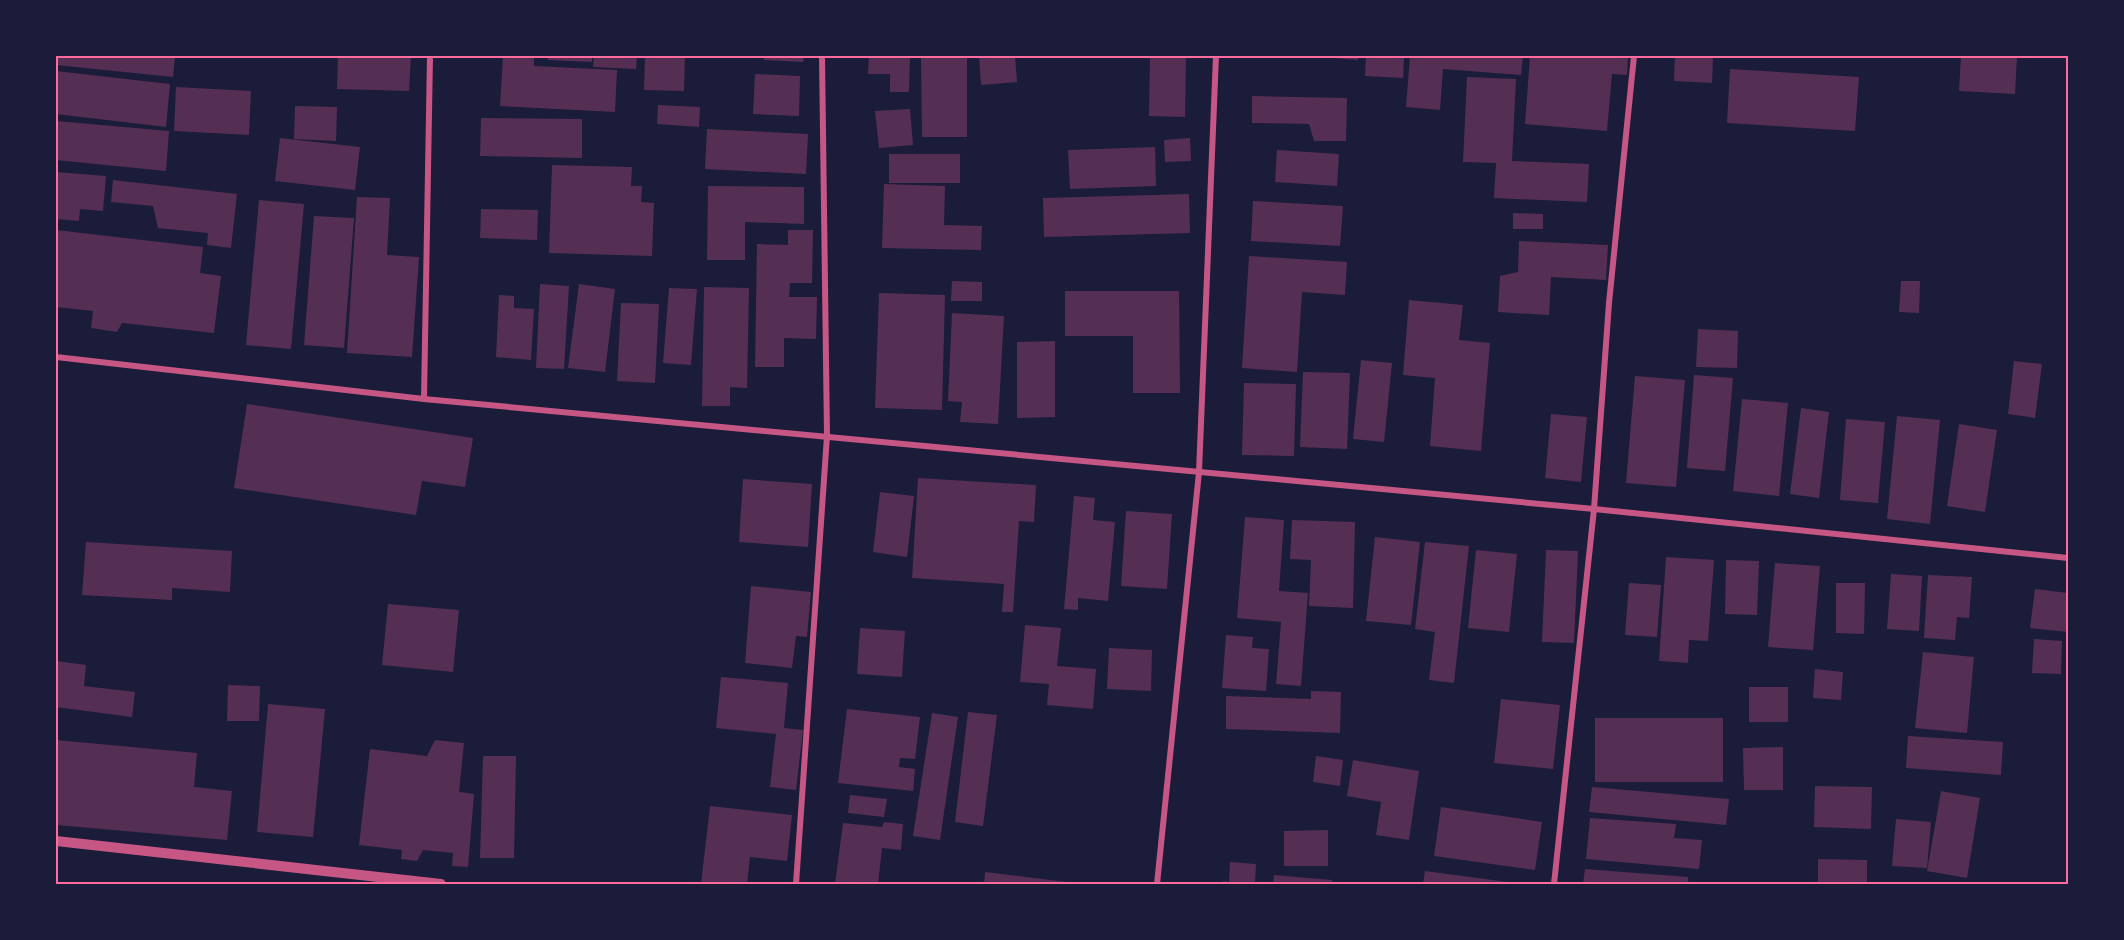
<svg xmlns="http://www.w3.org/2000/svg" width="2124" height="940" font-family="'DejaVu Sans',sans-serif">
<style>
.building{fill:#542f53}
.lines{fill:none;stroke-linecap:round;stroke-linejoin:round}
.minor{stroke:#c65784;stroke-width:6}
.tertiary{stroke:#c65784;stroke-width:10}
.neatline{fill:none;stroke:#ff6b9d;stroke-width:2}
</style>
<rect width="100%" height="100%" fill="#1b1b3a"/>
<!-- building -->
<g class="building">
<path d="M56,56H175L173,77L56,65Z"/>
<path d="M338,56H411L409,91L337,89Z"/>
<path d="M503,56H534V66L617,70L615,112L500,106Z"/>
<path d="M548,56H592V62L548,60Z"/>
<path d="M594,56H637L636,69L593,67Z"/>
<path d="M645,56H685L684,91L644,90Z"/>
<path d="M764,56H804L803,62L764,60Z"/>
<path d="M869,56H910L909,92H890V74H868Z"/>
<path d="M921,56H967V137H922Z"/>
<path d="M979,56H1015L1017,82L981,85Z"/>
<path d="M1150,56H1186L1185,117L1149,116Z"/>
<path d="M1320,56H1358V60L1320,57Z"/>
<path d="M1366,56H1404L1403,78L1365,76Z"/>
<path d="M1410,56H1523L1521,75L1443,69L1440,110L1406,107Z"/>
<path d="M1530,56H1628L1627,75L1612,74L1607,131L1525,124Z"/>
<path d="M1675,56H1713L1712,83L1674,81Z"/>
<path d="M1961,56H2017L2015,94L1959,91Z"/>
<path d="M1730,69L1859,77L1855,131L1727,123Z"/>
<path d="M56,71L170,84L166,127L56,114Z"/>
<path d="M755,74L800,76L799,116L753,114Z"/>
<path d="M1467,77L1516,79L1512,161L1589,164L1587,202L1494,198L1496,163L1463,162Z"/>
<path d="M176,87L251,91L249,135L174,131Z"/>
<path d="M1252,96L1347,98L1346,141H1314L1309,124L1252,123Z"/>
<path d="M658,105L700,107L699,127L657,124Z"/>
<path d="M295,106L337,107L336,141L294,139Z"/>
<path d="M910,109L913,145L879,148L875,111Z"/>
<path d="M481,118L582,119V158L480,156Z"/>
<path d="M56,121L169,131L166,171L56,160Z"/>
<path d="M707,129L808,134L806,174L705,169Z"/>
<path d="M280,138L360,147L355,190L275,181Z"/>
<path d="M1190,138L1191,161L1165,162L1164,140Z"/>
<path d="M1155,147L1156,186L1070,189L1068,150Z"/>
<path d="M1277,150L1339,154L1337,186L1275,182Z"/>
<rect x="889" y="154" width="71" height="29"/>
<path d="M552,165L632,167L631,186H642L641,202L654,203L652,256L549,253Z"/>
<path d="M56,172L106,176L103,211L80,209L79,221L56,219Z"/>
<path d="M113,180L237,194L231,248L207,245L208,233L158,228L153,206L111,202Z"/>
<path d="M884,184L945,186L944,225L982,226L981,250L882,248Z"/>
<path d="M708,186L804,187V224L745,222V260H707Z"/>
<path d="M1189,194L1190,233L1044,237L1043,198Z"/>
<path d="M357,197L390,198L387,255L419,257L412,357L347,353Z"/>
<path d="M259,200L304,204L291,349L246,345Z"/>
<path d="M1253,201L1343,206L1340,246L1251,241Z"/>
<path d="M481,209L538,210L537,240L480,238Z"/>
<path d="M1513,213L1543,214V229H1513Z"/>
<path d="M314,216L354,218L344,348L304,345Z"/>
<path d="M56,230L203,247L200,273L221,276L214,333L122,323L117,332L91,328L93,311L56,307Z"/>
<path d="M788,230H813L812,283H790L789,297H817L816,339L784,338V367H755L757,244L788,245Z"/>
<path d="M1519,241L1608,245L1606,280L1551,277L1549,315L1498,312L1500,276L1518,272Z"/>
<path d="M1249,256L1347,262L1345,295L1302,292L1297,372L1242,368Z"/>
<path d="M952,281L982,282V301H951Z"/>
<path d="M1901,281H1920L1919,313L1899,312Z"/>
<path d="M540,284L569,286L564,369L536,368Z"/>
<path d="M579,284L615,289L605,372L568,368Z"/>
<path d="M704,287L749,288L747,388L730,387V406H702Z"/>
<path d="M669,288L697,289L691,365L663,363Z"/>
<path d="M1065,291H1179L1180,393H1133V336H1065Z"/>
<path d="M879,293L945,295L942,410L875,408Z"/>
<path d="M499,295L514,296V308L534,309L531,360L496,357Z"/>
<path d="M1409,300L1463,305L1459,340L1490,343L1481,451L1430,446L1435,378L1403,375Z"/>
<path d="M621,303L659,304L655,383L617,381Z"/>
<path d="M952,313L1004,316L998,424L960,422L962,402L948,401Z"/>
<path d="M1698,329L1738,331L1737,368L1696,367Z"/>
<path d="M1055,341V417L1017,418V342Z"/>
<path d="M1361,360L1392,363L1384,442L1353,439Z"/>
<path d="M2014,361L2042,364L2035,418L2008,414Z"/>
<path d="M1303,372L1350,373L1347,449L1300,447Z"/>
<path d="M1694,375L1733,378L1725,471L1687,468Z"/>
<path d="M1635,376L1685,380L1676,487L1626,483Z"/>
<path d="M1244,383L1296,384L1294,456L1242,455Z"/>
<path d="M1742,399L1788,403L1779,496L1733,491Z"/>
<path d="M247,404L473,438L465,487L422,481L416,515L234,488Z"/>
<path d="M1801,408L1829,412L1819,498L1790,494Z"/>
<path d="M1551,414L1587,417L1581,482L1545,478Z"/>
<path d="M1897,416L1940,420L1930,524L1887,519Z"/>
<path d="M1846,419L1885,422L1878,503L1840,500Z"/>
<path d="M1959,424L1997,430L1985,512L1947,506Z"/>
<path d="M918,478L1036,485L1034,522L1019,521L1013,612H1002L1004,584L912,578Z"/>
<path d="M743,479L812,484L808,547L739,542Z"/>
<path d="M880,492L914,496L907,557L873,552Z"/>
<path d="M1074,496L1095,498L1093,520L1115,522L1108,601L1078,598V610L1064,609Z"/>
<path d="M1126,511L1172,514L1167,589L1121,586Z"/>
<path d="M1245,517L1284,520L1279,591L1308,593L1301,686L1276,684L1281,622L1237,618Z"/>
<path d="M1292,520L1355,522L1353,608L1309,606L1311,560L1290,559Z"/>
<path d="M1375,537L1420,542L1411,625L1366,621Z"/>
<path d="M86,542L232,551L230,592L172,588V600L82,595Z"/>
<path d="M1425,542L1469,546L1454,683L1429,680L1435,632L1415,629Z"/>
<path d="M1476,550L1517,554L1509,632L1468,628Z"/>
<path d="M1546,550L1578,551L1574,643L1542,642Z"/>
<path d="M1666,557L1714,560L1708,641L1689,640L1688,663L1659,661Z"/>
<path d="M1726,560L1759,561L1757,615L1725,614Z"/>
<path d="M1775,563L1820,566L1813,650L1768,647Z"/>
<path d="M1891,574L1922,576L1919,631L1887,629Z"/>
<path d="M1928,575L1972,577L1969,618L1957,617L1955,640L1924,638Z"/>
<path d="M1629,583L1661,585L1657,637L1625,635Z"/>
<path d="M1836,583H1865L1864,634L1836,633Z"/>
<path d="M751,586L811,592L807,637L796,636L792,668L745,663Z"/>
<path d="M2035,589L2068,593V632L2030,628Z"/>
<path d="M388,604L459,610L453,672L382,665Z"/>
<path d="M1025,625L1061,628L1057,666L1096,669L1093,709L1047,705L1049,684L1020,682Z"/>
<path d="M860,628L905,631L902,677L857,674Z"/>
<path d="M1226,635L1253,637L1252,648L1269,649L1266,691L1222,688Z"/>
<path d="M2034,639L2062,641L2061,674L2032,673Z"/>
<path d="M1109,648L1152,650L1151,691L1107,689Z"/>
<path d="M1923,652L1974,657L1967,733L1915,728Z"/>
<path d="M56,661L86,665L84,686L135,692L132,717L56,707Z"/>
<path d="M1815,669L1843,672L1841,700L1813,698Z"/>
<path d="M721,677L788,683L784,728L803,730L796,790L770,787L776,734L716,728Z"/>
<path d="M228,685L260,686L259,721H227Z"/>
<rect x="1749" y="687" width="39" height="35"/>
<path d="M1311,691L1341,692L1340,733L1226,729V696L1311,699Z"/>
<path d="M1501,699L1560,705L1553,769L1494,763Z"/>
<path d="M268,704L325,709L313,837L257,832Z"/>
<path d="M847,709L920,717L915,759L900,758L899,767L915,769L913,791L838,783Z"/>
<path d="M968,712L997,715L983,826L955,822Z"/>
<path d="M932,713L958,717L940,840L913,836Z"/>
<rect x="1595" y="718" width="128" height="64"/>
<path d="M1908,736L2003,742L2001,775L1906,768Z"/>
<path d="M56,740L197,753L194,787L232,791L227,840L56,825Z"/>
<path d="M435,740L464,743L459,792L474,794L468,867L452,866L453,853L423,850L417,861L401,859L402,850L359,845L370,749L427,756Z"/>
<path d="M1783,747V790H1744L1743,748Z"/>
<path d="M483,756H516L514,858H480Z"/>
<path d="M1316,756L1343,760L1340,786L1313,782Z"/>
<path d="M1353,760L1419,771L1409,840L1376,835L1381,802L1347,796Z"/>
<path d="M1815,786L1872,787L1871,829L1814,827Z"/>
<path d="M1592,787L1729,799L1726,825L1589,812Z"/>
<path d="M1941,791L1980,798L1967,878L1927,871Z"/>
<path d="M850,795L887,799L884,817L848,813Z"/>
<path d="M710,806L792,815L787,861L750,857L747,884H701Z"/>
<path d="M1441,807L1542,822L1535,870L1434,856Z"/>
<path d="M1590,818L1676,824L1674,838L1702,840L1699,869L1586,859Z"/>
<path d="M1896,819L1931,822L1927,868L1892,866Z"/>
<path d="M884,822L903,824L901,850L882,848L878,884H835L843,823L882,827Z"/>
<path d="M1328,830V866H1284V831Z"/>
<path d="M1818,859L1867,860V884H1818Z"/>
<path d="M1230,862L1256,864L1255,884H1223V881L1229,882Z"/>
<path d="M1585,869L1688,877V884H1583Z"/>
<path d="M1425,871L1515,883V884H1423Z"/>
<path d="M985,872L1075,883V884H984Z"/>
<path d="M1274,875L1332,880V884H1273Z"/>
</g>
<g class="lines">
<!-- minor -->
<g class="minor">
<path d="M56,357L424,399L1594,509L2068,558"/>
<path d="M424,399L430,56"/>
<path d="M796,884L827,436L822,56"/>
<path d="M1157,884L1199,472L1216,56"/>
<path d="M1554,884L1594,509L1609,303L1634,56"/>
</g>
<!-- tertiary -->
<path class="tertiary" d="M56,841L441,884"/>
</g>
<!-- border -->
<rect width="2124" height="940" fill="none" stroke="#1b1b3a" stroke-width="114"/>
<rect x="57" y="57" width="2010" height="826" class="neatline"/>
</svg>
